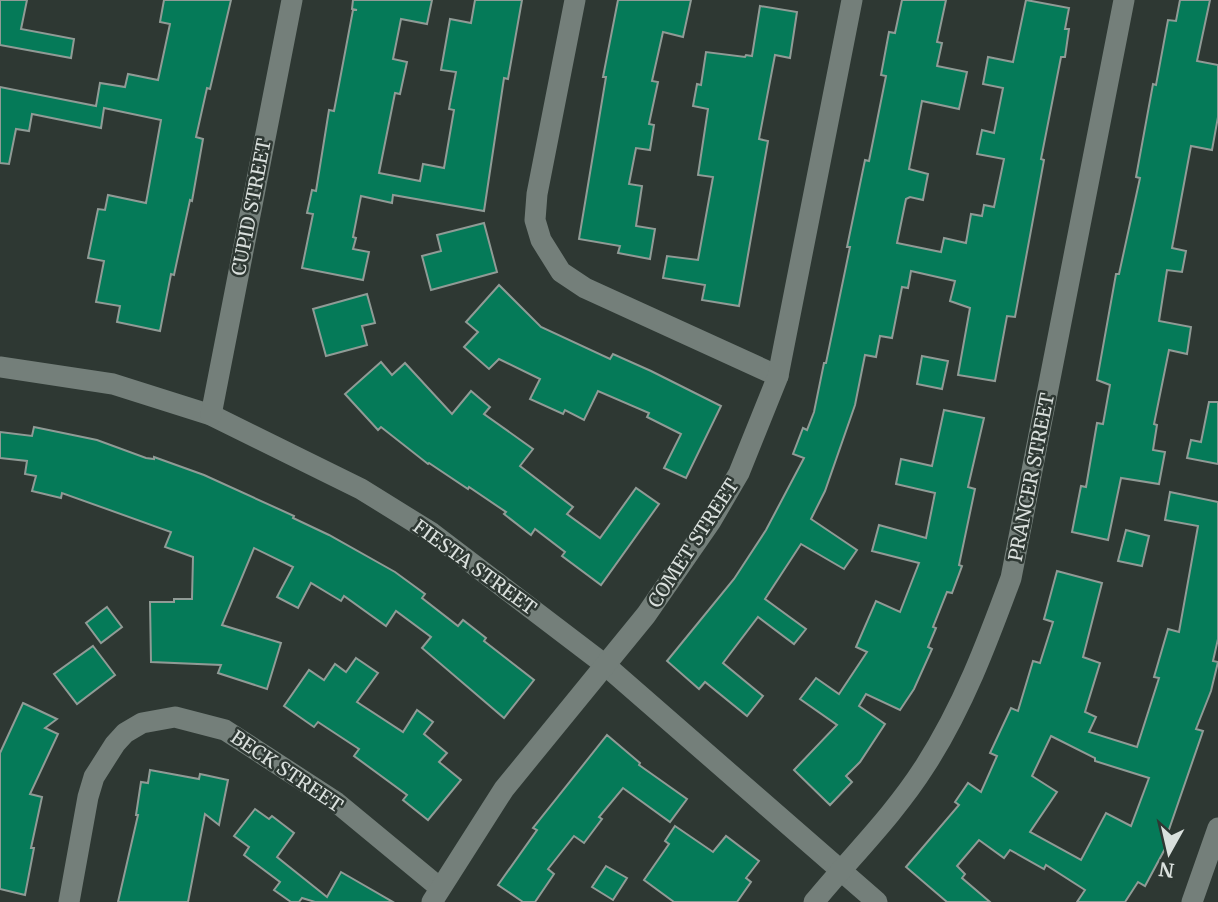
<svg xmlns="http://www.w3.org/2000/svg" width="1218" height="902" font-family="Merriweather,serif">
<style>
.building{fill:#057a58;stroke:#909b96;stroke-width:2;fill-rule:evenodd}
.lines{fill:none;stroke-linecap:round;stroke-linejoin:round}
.minor{stroke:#747f7a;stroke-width:21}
.labels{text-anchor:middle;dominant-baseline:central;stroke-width:5;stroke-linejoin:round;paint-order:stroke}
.street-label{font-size:19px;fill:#dae0dd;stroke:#2e3833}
</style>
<rect width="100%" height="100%" fill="#2e3833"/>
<!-- building -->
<g class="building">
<path d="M0,0H27L21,29L74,39L71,58L0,45Z"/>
<path d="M164,0H231L210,89L207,88L196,137L203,139L192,201L190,200L174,275L171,274L160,331L117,322L120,306L96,302L104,261L88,258L98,209L105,210L108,195L146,203L161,120L104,108L101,128L32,114L29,131L16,129L9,164L0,163V87L96,106L100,83L125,87L128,74L158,80L170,24L160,22Z"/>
<path d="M353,0H432L427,24L401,19L393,59L407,62L400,94L395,93L379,173L420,181L423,164L444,168L454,110L449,109L456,72L441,70L450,19L471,23L475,0H522L508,79L504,78L484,211L393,195L392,203L361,196L353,237L356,238L353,249L369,252L363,280L302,268L313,214L307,213L312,190L316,191L329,110L334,111L353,10H357L352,9Z"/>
<path d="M618,0H691L683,37L663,32L652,81L658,82L649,124L654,125L650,150L636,148L629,184L642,186L636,226L655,229L650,259L618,253L620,246L579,239L606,77H603Z"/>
<path d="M902,0H946L937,42L942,43L937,66L967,72L959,109L922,101L909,169L928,174L923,200L910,197L906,199L897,243L941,252L944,238L966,243L971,214L982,216L984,205L994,207L1004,159L977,154L982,130L994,133L1003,88L983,84L988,57L1013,62L1026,0L1069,8L1065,29H1069L1065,57H1061L1041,159L1044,160L1015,317L1007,316L995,381L958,375L970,308L950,301L955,281L911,271L908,288L902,287L892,338L880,336L876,357L865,355L855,405L825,491L811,519L857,550L844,569L801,544L765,599L806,629L794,644L758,617L723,663L763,696L747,716L705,682L699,689L667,661L734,579L766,530L804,458L793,454L803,428L807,430L814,412L824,363H826L850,247H847L852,223L865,160L869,161L886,76L881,75L889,32L895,33Z"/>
<path d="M1180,0H1210L1197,61L1218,65V117L1212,150L1191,146L1172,248L1186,251L1182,272L1167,270L1159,321L1191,327L1187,354L1169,350L1154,424L1157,425L1153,450L1165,452L1159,484L1121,478L1108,540L1072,532L1081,486L1086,487L1097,423L1103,424L1110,385L1097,380L1116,274H1119L1140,178L1136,177L1153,84L1156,85L1168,20L1176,21Z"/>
<path d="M760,6L797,12L790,58L775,55L759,139L768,141L739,306L702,300L705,285L663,278L667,256L698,260L713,177L698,175L708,109L693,106L697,84L701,85L706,52L745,57L746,55L752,56Z"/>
<path d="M484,223L497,272L431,290L422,256L441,251L437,235Z"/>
<path d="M499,285L541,327L610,359L613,354L651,371L721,406L686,478L664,468L681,434L647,417L649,413L598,391L584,420L565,410L563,414L530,399L540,379L499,359L489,369L464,347L478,332L466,322Z"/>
<path d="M367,294L375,323L362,326L367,345L326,356L313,309Z"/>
<path d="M922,356L948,361L942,389L917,384Z"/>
<path d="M381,362L392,375L405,363L452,414L471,391L490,407L484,414L533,449L520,466L573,507L567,514L600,538L636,488L659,504L601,585L562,556L565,552L535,529L531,535L504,514L506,512L469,487L468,489L429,463L428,464L381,427L378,430L345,394Z"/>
<path d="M1209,402H1218V464L1187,458L1191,440L1201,442Z"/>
<path d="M944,410L984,418L968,487L975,489L959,565L962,566L952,593L947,592L933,627L936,628L928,647L932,649L914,689L900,710L866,694L859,706L885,724L860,762L846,776L852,782L830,805L794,770L837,725L800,699L816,678L839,694L867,652L856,647L876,601L900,612L919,563L872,551L879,525L926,538L935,493L896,484L901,459L932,466Z"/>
<path d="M34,427L97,440L146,458L154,459V457L204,475L294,516L293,518L329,535L395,572L425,594L422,598L458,626L463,620L486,638L484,641L534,680L504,718L422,648L431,637L396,611L386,626L344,596L341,601L311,583L298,608L277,597L293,567L254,548L222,625L281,643L267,689L218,673L221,665L151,662L150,602H174V599H192L193,557L165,547L171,532L62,493L61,498L32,491L36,476L25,474L27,461L0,458V432L32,436Z"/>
<path d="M1170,492L1218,502V639L1213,661L1218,662L1211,691L1196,729L1203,731L1164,844L1167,845L1145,886L1138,882L1125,902H1077L1085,890L1046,865L1044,869L1010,850L1004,858L979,840L957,866L965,874L962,878L990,902H947L906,867L959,805L955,802L968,783L981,792L997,756L990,753L1011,708L1018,711L1033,661L1040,663L1053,622L1044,619L1057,571L1102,583L1083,657L1100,663L1085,712L1096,717L1089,732L1137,747L1159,678L1154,677L1168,629L1179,632L1198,526L1165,520ZM1051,736L1095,758V761L1149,778L1131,826L1106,813L1081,860L1030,832L1057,792L1032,776Z"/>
<path d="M1126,530L1149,536L1142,566L1118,561Z"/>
<path d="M107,607L122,627L101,643L86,623Z"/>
<path d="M93,646L115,675L77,704L54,674Z"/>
<path d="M356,658L378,673L357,702L403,732L417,710L433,722L424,734L447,753L439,762L461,780L428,820L403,800L407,795L354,756L359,749L318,722L314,727L284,706L309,670L324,680L335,664L346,672Z"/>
<path d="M23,703L57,719L45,728L58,734L30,794L42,797L31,848H34L25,895L0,889V753Z"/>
<path d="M607,735L640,763L639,765L687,799L670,822L623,788L599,817L602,819L584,843L574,836L548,869L554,874L535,902H523L498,885L537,830L533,828Z"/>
<path d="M150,770L199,779L200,774L228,780L219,825L205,814L188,902H118L138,815H136L141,782L148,783Z"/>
<path d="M255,809L269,819L272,816L294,833L277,857L327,897L341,872L393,902H315L302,898L299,902H291L274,890L280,882L244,855L249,847L234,836Z"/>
<path d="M675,826L713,852L726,836L759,861L746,878L751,882L737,902H674L644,880L669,844L665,841Z"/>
<path d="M606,866L627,878L613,900L592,887Z"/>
</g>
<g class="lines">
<!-- minor -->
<g class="minor">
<path d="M575,0L537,194L535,220L541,240L561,272L585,288L778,376"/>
<path d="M0,367L113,384L211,415L361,489L432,533L604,664L877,902"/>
<path d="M211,415L292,0"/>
<path d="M69,902L88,797L94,777L115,744L125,733L142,723L175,717L225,730L336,802L440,888"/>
<path d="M432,902L504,789L646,615L711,521L739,473L778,376L852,0"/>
<path d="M814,902C851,857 894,815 925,766C963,707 987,643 1011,578L1124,0"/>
<path d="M1192,902L1218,828"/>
</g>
</g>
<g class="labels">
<!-- street labels -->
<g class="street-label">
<text transform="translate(251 207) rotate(-79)">CUPID STREET</text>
<text transform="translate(1031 477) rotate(-79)">PRANCER STREET</text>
<text transform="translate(693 543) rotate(-57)">COMET STREET</text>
<text transform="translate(475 567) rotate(36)">FIESTA STREET</text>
<text transform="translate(287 771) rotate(34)">BECK STREET</text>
</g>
</g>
<!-- north arrow -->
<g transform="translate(1169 853) rotate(188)" stroke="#2e3833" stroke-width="5" paint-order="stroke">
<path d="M0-5L12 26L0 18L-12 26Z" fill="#dae0dd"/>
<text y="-10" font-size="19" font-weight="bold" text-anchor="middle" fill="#dae0dd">N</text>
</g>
</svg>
